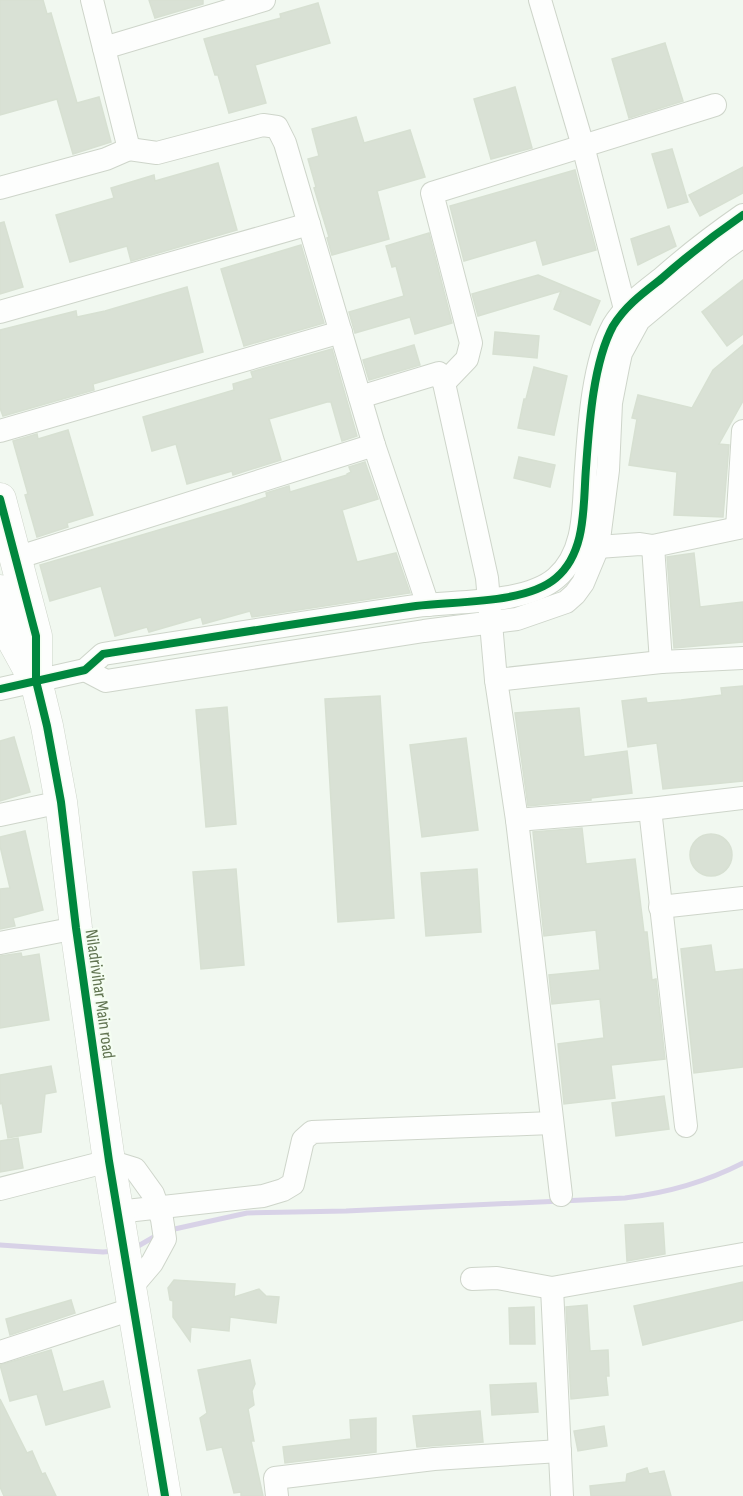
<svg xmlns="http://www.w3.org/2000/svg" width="743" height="1496" font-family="'Sofia Sans Condensed',sans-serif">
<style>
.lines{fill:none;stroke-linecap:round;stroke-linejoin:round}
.stream{stroke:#d8d2e7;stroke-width:5}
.building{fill:#d9e1d5;stroke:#d7e0d2;stroke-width:1.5}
.street-casing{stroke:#ced5ca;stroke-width:24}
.secondary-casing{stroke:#ced5ca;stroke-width:33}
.street{stroke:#fdfefd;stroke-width:22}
.secondary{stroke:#fdfefd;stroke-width:32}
.cycleway-casing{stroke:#f4fdf2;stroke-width:11}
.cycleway{stroke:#00873e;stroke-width:8}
.labels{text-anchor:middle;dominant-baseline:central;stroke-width:4.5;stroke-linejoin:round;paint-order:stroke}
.street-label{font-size:18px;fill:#617451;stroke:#f4fdf2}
</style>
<rect width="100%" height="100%" fill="#f1f8f0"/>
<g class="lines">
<!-- stream -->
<g class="stream">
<path d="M170,1230L247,1213L346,1211L625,1198C667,1193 706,1182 743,1163"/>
<path d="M0,1245L103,1252L115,1251"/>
<path d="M133,1249L159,1234"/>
</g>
</g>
<!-- building -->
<g class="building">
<path d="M0,0H43L47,14L51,13L77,103L99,97L111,142L73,154L57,99L0,115Z"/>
<path d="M149,0H203V4L155,18Z"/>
<path d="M318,3L330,43L255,65L266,103L229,113L218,75H215L204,39L281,18L280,14Z"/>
<path d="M665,43L683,101L629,118L612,59Z"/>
<path d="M515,87L532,148L491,159L474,99Z"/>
<path d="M356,117L364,143L410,130L425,177L377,191L389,239L332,255L327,238L329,237L314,188L316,187L308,159L319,156L312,129Z"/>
<path d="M672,149L688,202L668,208L652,154Z"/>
<path d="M218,163L237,230L131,261L127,246L70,262L56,215L114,198L111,188L154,175L155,181Z"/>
<path d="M743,167V193L700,216L689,195Z"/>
<path d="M575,170L596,250L543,265L536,240L464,261L450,206Z"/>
<path d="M4,222L23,287L0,294V223Z"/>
<path d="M669,226L676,246L638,265L631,239Z"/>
<path d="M429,233L452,323L415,334L410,317L355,333L349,312L404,296L396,266L392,267L386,246Z"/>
<path d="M301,245L324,323L244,346L221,269Z"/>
<path d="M538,275L600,301L590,325L554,309L561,291L478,316L472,294Z"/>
<path d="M743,280V334L727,346L702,312Z"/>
<path d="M187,287L203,352L93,384L94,390L3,416L0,408V330L76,311L77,317L105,311Z"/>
<path d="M495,332L539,336L537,358L493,354Z"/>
<path d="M414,345L420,365L369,380L363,360Z"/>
<path d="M743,345V401L719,444L729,445L723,517L674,515L677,472L629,465L637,419L632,418L638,395L692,408L713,370Z"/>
<path d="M332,349L357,436L342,441L331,402H327L269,419L281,460L233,475L232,471L187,484L176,444L152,451L143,417L234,390L233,384L253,378L251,372Z"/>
<path d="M534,367L567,376L554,435L518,428L524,399H526Z"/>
<path d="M68,430L93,515L67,523L68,527L37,537L25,495L28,494L13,441L37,434L38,439Z"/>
<path d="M519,457L555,465L550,487L514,478Z"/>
<path d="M365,462L378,499L342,510L357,562L396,553L410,593L252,617L250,611L203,624L201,617L149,632L147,627L115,636L101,586L50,601L40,565L240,506L267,497L266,493L289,486L290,492L347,475V474L351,472L349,467Z"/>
<path d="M694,553L700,607L743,602V642L674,648L667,557Z"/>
<path d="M743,686V781L663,789L657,743L628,747L622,701L646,698L647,703L681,700L722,695L721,688Z"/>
<path d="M380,696L394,918L338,922L325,699Z"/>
<path d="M227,707L236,824L206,827L196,710Z"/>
<path d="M579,708L584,757L627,751L632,793L591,798V800L528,806L515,713Z"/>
<path d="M14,737L30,792L0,801V741Z"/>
<path d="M466,738L478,830L422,837L410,745Z"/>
<path d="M582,828L586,864L635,859L644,932H647L652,980L656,979L665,1059L611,1065L615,1098L564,1104L558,1044L604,1038L600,999L552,1004L549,975L600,970L596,930L544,936L533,832Z"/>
<path d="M25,831L43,910L13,918L15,926L0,929V889L10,888L0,846V837Z"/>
<circle cx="711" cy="855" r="21"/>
<path d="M236,869L244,965L201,969L193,872Z"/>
<path d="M477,869L481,932L426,936L421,873Z"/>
<path d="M711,945L715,972L743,969V1067L694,1073L681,949Z"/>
<path d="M21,953L22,957L39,954L49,1020L0,1028V956Z"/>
<path d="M51,1066L56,1092L45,1094L41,1132L8,1138L2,1103L0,1104V1075Z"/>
<path d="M664,1096L669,1129L616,1136L612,1103Z"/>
<path d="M18,1138L23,1168L0,1172V1141Z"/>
<path d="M663,1223L665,1254L627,1261L625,1225Z"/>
<path d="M174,1280L235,1284L234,1297L259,1289L266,1296L279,1297L276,1323L230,1317L229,1331L191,1327L190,1341L173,1317V1301L170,1300L168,1288Z"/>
<path d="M743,1282V1320L643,1345L634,1306Z"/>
<path d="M71,1300L75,1313L10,1335L6,1319Z"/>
<path d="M587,1305L590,1351L608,1350L609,1376H606L608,1395L571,1399L566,1307Z"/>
<path d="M534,1307L535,1344H510L509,1308Z"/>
<path d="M51,1350L63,1392L103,1381L110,1407L46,1425L37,1394L10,1401L0,1365Z"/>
<path d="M250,1360L255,1384L252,1391L254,1405L248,1409L254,1441H251L263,1496H241V1492L234,1493L222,1447L207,1450L200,1418L207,1413L198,1370Z"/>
<path d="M536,1383L538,1412L492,1415L490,1385Z"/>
<path d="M0,1399L27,1453L32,1451L42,1474L45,1473L56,1496H4L0,1487Z"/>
<path d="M480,1411L483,1442L417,1447L413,1416Z"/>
<path d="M376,1418V1452L285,1463L283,1447L351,1439L350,1420Z"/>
<path d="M604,1426L607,1446L578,1451L574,1431Z"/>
<path d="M647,1468L649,1474L664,1471L671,1496H591L590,1486L626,1482L627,1474Z"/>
</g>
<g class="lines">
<defs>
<g id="street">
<path d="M540,0L583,146L625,309"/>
<path d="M104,48L264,0"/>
<path d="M129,149L157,153L263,125L277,127L285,143L374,445L428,605"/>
<path d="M0,188L106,159L129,149L92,0"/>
<path d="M0,312L309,224"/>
<path d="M444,383L467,359L471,343L432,193L715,105"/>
<path d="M360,397L439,373L444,383L487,578L496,680L517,820L561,1195"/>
<path d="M0,431L341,332"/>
<path d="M737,528L743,431"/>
<path d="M653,546L661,662"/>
<path d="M598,547L640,544L653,546L743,527"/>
<path d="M16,558L374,445"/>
<path d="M85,670L106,681L424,631L517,619L566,602L575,594L583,583L598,547L608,470L611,403L618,367L621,353L639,320L722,251L743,236"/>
<path d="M496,680L661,662L743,658"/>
<path d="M0,689L85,670L103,654C207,638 311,621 416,606C455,601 526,604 556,578C587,552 583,504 586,468C589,426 593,363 613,326C625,306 643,293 661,279C687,256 714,235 743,215"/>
<path d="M650,809L686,1126"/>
<path d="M0,815L61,802"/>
<path d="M517,820L650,809L743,798"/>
<path d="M660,907L743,898"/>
<path d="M0,943L76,928"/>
<path d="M0,1189L109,1161L135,1169L153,1194L162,1219L165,1239L152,1263L129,1290"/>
<path d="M117,1212L263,1196L283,1190L293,1184L303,1140L312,1132L552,1123"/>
<path d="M472,1279L497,1278L552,1288L743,1254"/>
<path d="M552,1288L562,1496"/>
<path d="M0,1352L132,1309"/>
<path d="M277,1496L275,1478L434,1459L560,1451"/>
</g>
<g id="secondary">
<path d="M0,499L36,636V681L47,726L61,802L76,928L109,1161L165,1496"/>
<path d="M0,591L13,640L35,680"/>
</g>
</defs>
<!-- street casing -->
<use href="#street" class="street-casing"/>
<!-- secondary casing -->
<use href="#secondary" class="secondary-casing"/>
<!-- street -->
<use href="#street" class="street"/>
<!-- secondary -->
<use href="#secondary" class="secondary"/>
<defs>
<g id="cycleway">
<path d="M0,499L36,636V681L47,726L61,802L76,928L109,1161L165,1496"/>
<path d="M0,689L85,670L103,654C207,638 311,621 416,606C455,601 526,604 556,578C587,552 583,504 586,468C589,426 593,363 613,326C625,306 643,293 661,279C687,256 714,235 743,215"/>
</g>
</defs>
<!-- cycleway casing -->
<use href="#cycleway" class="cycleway-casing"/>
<!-- cycleway -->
<use href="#cycleway" class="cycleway"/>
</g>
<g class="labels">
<!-- street labels -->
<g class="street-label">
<text transform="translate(100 994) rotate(82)">Niladrivihar Main road</text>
</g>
</g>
</svg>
